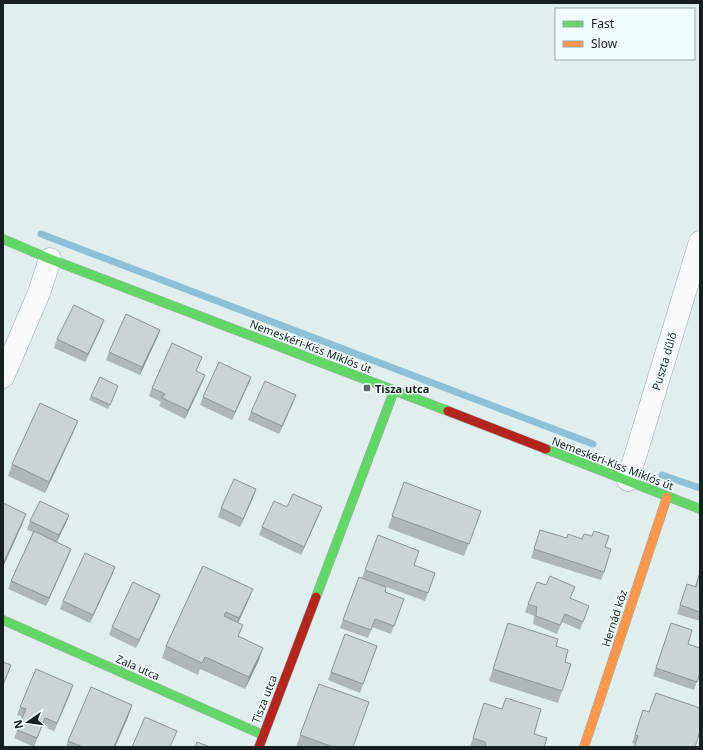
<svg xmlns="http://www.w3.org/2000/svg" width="703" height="750" font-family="'Noto Sans',sans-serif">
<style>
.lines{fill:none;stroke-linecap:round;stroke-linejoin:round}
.stream{stroke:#8ec0d7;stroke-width:7}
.street-casing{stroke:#9faaa9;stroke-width:23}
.fast-casing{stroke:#9faaa9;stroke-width:10}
.slow-casing{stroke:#9faaa9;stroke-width:10}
.jam-casing{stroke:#9faaa9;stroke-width:10}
.street{stroke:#fafcfc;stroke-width:22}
.fast{stroke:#63d668;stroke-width:9}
.slow{stroke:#ff974d;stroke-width:9}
.jam{stroke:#b3261e;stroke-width:9}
.wall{fill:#aeb6b6}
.shaded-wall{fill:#8d9494}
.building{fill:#cad4d4;stroke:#8d9494}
.poi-dot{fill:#5e6867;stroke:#f0fffe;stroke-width:1.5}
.labels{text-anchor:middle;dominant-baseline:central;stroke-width:3;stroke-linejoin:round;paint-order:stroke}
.street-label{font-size:11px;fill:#17201f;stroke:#f0fffe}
.poi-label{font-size:11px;font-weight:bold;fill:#17201f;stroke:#f0fffe;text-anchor:start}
</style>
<rect width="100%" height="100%" fill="#e1eeee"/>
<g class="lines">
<!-- stream -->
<g class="stream">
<path d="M41,234L593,444"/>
<path d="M662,475L700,488"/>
</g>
<defs>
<g id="street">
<path d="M3,377L39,293L50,259"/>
<path d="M628,480L700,242"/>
</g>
<g id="fast">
<path d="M3,239L50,259L448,411"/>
<path d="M546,449L700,509"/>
<path d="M316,597L394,391"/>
<path d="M3,620L263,735"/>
</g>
<path id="slow" d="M584,747L667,497"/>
<g id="jam">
<path d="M448,411L546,449"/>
<path d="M259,747L316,597"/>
</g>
</defs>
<!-- street casing -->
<use href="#street" class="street-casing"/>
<!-- fast casing -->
<use href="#fast" class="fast-casing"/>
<!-- slow casing -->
<use href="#slow" class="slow-casing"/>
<!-- jam casing -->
<use href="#jam" class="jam-casing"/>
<!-- street -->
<use href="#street" class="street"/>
<!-- fast -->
<use href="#fast" class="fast"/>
<!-- slow -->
<use href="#slow" class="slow"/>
<!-- jam -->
<use href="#jam" class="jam"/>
</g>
<!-- wall -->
<g class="wall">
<path d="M104,320L101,328L85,362L54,348L57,339Z"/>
<path d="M160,330L157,338L140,375L106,360L109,352Z"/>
<path d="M199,365L196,371L205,375L202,383L185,419L159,406L161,402L149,396L152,388Z"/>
<path d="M251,377L248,385L232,420L200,405L203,397Z"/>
<path d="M117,390L108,409L89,400L91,396Z"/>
<path d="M293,403L279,434L248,420L251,412Z"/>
<path d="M78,421L73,433L45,493L8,476L12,464Z"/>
<path d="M404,482L481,511L464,556L388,528Z"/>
<path d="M253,498L240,527L218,517L221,508Z"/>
<path d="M287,507L319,515L301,555L259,535L262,527Z"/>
<path d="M69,515L66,523L57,542L71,549L68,557L46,606L8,589L11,581L33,532L27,530L30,521Z"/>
<path d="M540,530L566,538L582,539L592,536L594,531L605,547L604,572L601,580L531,558Z"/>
<path d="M378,535L414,565L435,573L425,601L362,578Z"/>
<path d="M203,566L248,601L238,623L239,637L259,660L245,689L200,669L198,675L162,658L166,646Z"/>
<path d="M115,567L112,575L90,623L60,609L63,601Z"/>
<path d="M699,575H700V621L677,614L687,584L695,586Z"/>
<path d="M359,577L385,592L404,599L391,634L372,627L368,638L340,628Z"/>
<path d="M160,595L157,603L136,648L109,635L112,627Z"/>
<path d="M570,598L589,606L580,630L562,622L557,634L533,624L534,616L525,612L528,604Z"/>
<path d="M508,623L556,646L562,691L558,703L489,681Z"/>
<path d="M671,623L688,644L700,672L694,690L653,676Z"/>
<path d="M345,634L377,646L360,693L328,680Z"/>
<path d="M319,684L353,747H296Z"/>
<path d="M70,694L54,731L42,726L34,747L14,738L23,717L17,715L20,707Z"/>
<path d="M506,698L534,734L544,747H470L484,703L502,709Z"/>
<path d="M132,705L128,717L115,747H66L68,741Z"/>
<path d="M643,710L695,747L635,744L632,743Z"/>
</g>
<!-- shaded-wall -->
<g class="shaded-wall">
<path d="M104,320L101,328L85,362L88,354Z"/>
<path d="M160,330L157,338L140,375L142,367Z"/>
<path d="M205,375L202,383L185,419L188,410Z"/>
<path d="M251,377L248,385L232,420L235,412Z"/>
<path d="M296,395L293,403L279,434L282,426Z"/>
<path d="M78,421L73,433L45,493L49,482Z"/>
<path d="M256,489L253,498L240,527L243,519Z"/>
<path d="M322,507L319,515L301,555L304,547Z"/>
<path d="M26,514L22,525L3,567V564Z"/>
<path d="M69,515L66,523L56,543L59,535Z"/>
<path d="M71,549L68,557L46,606L49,598Z"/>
<path d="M115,567L112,575L90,623L93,615Z"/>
<path d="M253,589L248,601L235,630L239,618Z"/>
<path d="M160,595L157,603L136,648L139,640Z"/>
<path d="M263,648L259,660L245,689L249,677Z"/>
<path d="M73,685L70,694L54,731L57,723Z"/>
<path d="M132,705L128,717L115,747H114Z"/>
</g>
<!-- building -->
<g class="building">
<path d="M74,305L104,320L88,354L57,339Z"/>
<path d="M126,314L160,330L142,367L109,352Z"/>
<path d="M172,343L202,357L196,371L205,375L188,410L162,398L165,394L152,388Z"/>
<path d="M219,362L251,377L235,412L203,397Z"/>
<path d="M100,377L118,386L110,405L91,396Z"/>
<path d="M265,381L296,395L282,426L251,412Z"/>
<path d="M40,403L78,421L49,482L12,464Z"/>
<path d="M234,479L256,489L243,519L221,508Z"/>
<path d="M404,482L481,511L469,544L392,516Z"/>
<path d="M293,494L322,507L304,547L262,527L274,501L287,507Z"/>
<path d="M40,501L69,515L59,535L30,521Z"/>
<path d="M3,503L26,514L3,564Z"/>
<path d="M540,530L567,538L568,534L582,539L584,534L592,536L594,531L609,536L605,547L611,549L604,572L534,549Z"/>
<path d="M34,531L71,549L49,598L11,581Z"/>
<path d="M378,535L419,551L414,565L435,573L428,593L365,570Z"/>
<path d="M85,553L115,567L93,615L63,601Z"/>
<path d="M203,566L253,589L239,618L226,612L224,616L243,625L238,636L263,648L249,677L205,657L202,663L166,646Z"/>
<path d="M699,575H700V612L680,605L687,584L696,587Z"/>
<path d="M550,576L575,587L570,598L589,606L583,622L565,614L560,625L536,616L537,607L528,604L537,582L546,585Z"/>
<path d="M359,577L386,587L385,592L404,599L394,626L375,619L371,630L343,620Z"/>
<path d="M133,582L160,595L139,640L112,627Z"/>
<path d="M508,623L558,639L556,646L568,650L565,662L571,664L562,691L493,669Z"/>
<path d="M671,623L692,630L688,644L700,648V672L697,682L656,668Z"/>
<path d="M345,634L377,646L363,684L331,672Z"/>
<path d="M3,662L11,665L3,685Z"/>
<path d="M36,669L73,685L57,723L45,718L37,738L17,730L26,709L20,707Z"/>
<path d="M319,684L369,702L353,747H333L300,735Z"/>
<path d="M91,687L132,705L114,747H83L68,741Z"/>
<path d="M656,693L700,708V731L695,747H634L638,736L635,735L643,710L649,712Z"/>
<path d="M506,698L541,709L534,734L547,738L544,747H486L485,742L473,738L484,703L502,709Z"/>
<path d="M145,717L177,731L170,747H132Z"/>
<path d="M197,742L210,747H195Z"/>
</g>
<!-- markers -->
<rect class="poi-dot" x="363" y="384" width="8" height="8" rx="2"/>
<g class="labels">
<!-- street labels -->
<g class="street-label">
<text transform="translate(311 346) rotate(21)">Nemeskéri-Kiss Miklós út</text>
<text transform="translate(664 361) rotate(-73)">Puszta dűlő</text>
<text transform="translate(613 463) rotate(21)">Nemeskéri-Kiss Miklós út</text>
<text transform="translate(614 618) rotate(-72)">Hernád köz</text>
<text transform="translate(138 667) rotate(24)">Zala utca</text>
<text transform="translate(264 699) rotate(-69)">Tisza utca</text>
</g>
<!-- poi labels -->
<g class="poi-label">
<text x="375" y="388">Tisza utca</text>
</g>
</g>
<!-- border -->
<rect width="703" height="750" fill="none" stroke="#17201f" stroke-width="8"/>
<!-- legend -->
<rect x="555" y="8" width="140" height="52" fill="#f0fffe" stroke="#99a6a5"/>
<rect x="563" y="21" width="20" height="6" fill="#63d668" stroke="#99a6a5"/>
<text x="591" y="28" font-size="12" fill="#17201f">Fast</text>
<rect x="563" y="41" width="20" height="6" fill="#ff974d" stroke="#99a6a5"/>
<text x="591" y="48" font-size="12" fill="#17201f">Slow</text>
<!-- north arrow -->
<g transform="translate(28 722) rotate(257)" stroke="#f0fffe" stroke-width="3" paint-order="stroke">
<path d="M0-3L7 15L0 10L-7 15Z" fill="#17201f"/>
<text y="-6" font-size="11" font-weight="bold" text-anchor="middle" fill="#17201f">N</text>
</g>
</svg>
